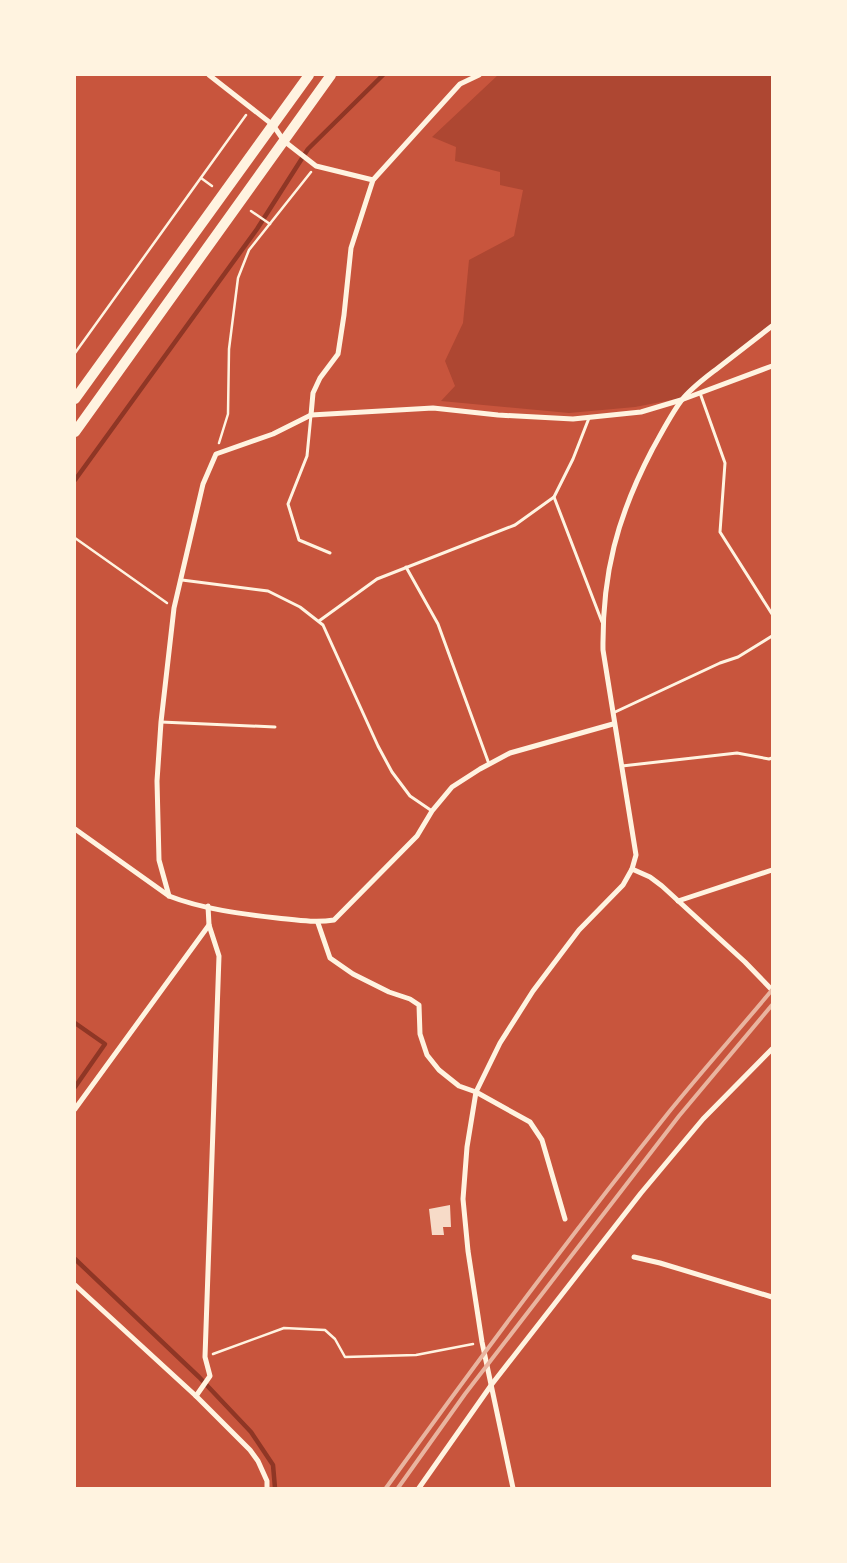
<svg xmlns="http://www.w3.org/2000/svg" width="847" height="1563" font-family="'Noto Sans',sans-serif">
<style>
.green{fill:#ae4732}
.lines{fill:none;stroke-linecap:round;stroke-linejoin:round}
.stream{stroke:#8f3625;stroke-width:4.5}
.building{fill:#f7dbc8}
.path{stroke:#fff3e0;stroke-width:2.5}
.service{stroke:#fff3e0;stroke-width:3}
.minor{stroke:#fff3e0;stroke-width:5}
.trunk{stroke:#fff3e0;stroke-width:10}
.rail{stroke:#e9b49f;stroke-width:4}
</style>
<rect width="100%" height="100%" fill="#c8553d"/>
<!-- green -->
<path class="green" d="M498,75H772V324L682,398L635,407L569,413L441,401L455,386L445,361L463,323L469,260L514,236L523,190L500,185V172L455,161L456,147L432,137Z"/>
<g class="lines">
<!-- stream -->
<g class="stream">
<path d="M75,480L257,229L308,149L383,75"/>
<path d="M75,1023L105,1044L75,1087"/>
<path d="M75,1259L199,1377L251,1432L273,1465L275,1488"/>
</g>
</g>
<!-- building -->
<path class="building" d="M450,1205L451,1227H443L444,1235H432L429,1209Z"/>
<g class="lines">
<!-- path -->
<g class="path">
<path d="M201,178L212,186"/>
<path d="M251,211L270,224"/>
<path d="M75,353L246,115"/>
<path d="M219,443L228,414L229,349L238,278L249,250L311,172"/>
<path d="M75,538L167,603"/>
<path d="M213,1354L284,1328L325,1330L335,1339L345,1357L416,1355L473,1344"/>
</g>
<!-- service -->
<g class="service">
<path d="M700,393L725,463L720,532L772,614"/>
<path d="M311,415L307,456L288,504L299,540L330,553"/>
<path d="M554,497L602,622"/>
<path d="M406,567L438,624L489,764"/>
<path d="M182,580L268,591L300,607L323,625L378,746L392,772L410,796L432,811"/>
<path d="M319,621L377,579L515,525L554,497L573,459L589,418"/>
<path d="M613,713L720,663L738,657L772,636"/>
<path d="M161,722L275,727"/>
<path d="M622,766L737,753L769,759L772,758"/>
</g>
<!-- minor -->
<g class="minor">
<path d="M209,75L273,125L284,141L316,166L373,180"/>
<path d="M311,415L313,393L320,378L338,354L344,315L351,248L373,180L460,84L479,75"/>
<path d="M75,829L169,896C202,909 242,914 277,918C297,920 315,923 334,920L417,836L432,811L452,787L480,769L510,753L613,724"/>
<path d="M632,869L650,877L662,886L745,962L772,990"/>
<path d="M169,896L159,860L157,781L161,722L174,608L203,484L216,454L273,434L311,415L433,408L498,415L573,419L641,412L681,400L772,366"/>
<path d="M678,901L772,870"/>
<path d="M318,923L330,958L353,974L389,992L410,999L419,1005L420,1034L427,1055L439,1070L459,1086L476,1092L530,1122L542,1140L565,1219"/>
<path d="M75,1109L209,925"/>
<path d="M634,1257L660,1263L772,1297"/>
<path d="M75,1285L196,1396L250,1450L258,1461L267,1481V1488"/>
<path d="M196,1396L210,1376L205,1357L219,956L209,925L208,906"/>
<path d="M419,1488L492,1384L641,1193L703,1119L772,1049"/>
<path d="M513,1488L482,1342L468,1251L463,1199L467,1147L476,1092L500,1043L533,991L579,930L623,885L632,869L636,855L603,650C602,574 617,517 652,450C661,434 670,416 681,401C691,388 705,378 718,368C736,354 754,340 772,326"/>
</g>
<!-- trunk -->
<g class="trunk">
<path d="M75,399L309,75"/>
<path d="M75,432L331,75"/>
</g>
<!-- rail -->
<g class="rail">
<path d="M386,1488C478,1360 571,1235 669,1112C702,1071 738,1031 772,990"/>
<path d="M398,1488L465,1394L679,1116L772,1005"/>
</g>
</g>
<!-- border -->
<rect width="847" height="1563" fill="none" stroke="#fff3e0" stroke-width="152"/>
</svg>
